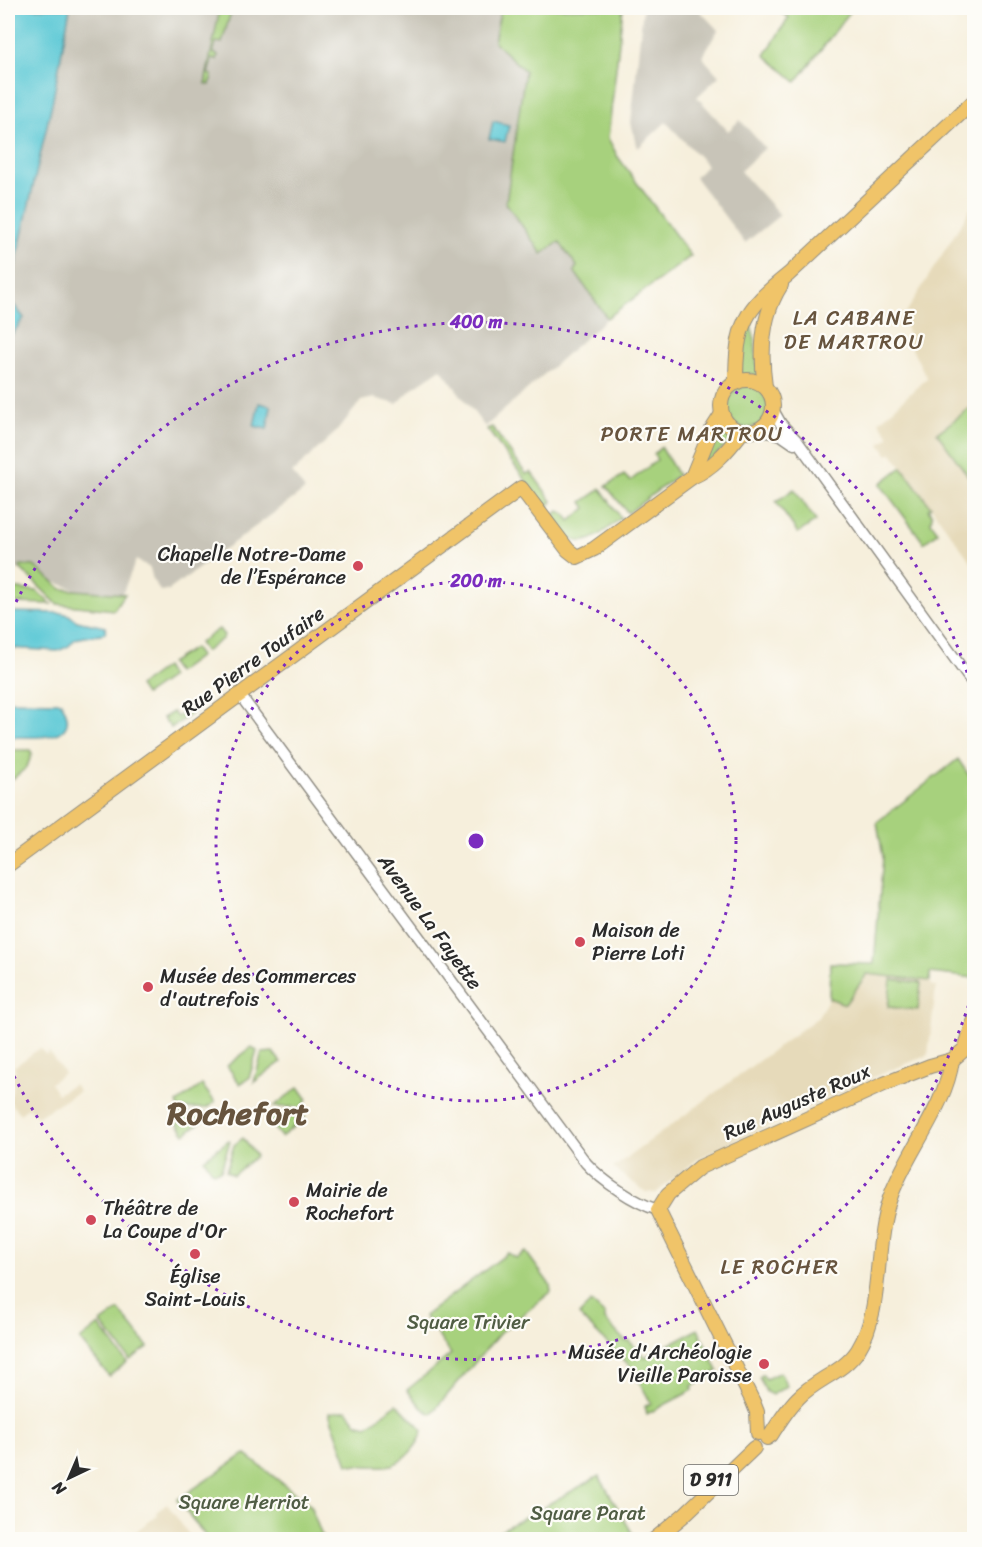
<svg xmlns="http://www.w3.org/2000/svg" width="982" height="1547" font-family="Sriracha,sans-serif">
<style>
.built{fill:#e6daba}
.industrial{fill:#c8c4b8}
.green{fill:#a7d17d;stroke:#697e54;stroke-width:1.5}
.water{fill:#5dc9d6;stroke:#447a80;stroke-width:1.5}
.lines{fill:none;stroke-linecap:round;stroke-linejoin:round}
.minor-casing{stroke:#908d84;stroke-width:13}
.major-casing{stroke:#908d84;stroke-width:16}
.minor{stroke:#fff;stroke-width:10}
.major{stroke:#f0c469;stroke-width:14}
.ring{fill:none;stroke:#7b2cbf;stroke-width:3;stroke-dasharray:3 6}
.poi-dot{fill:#d1495b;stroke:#fdfcf7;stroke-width:2}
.labels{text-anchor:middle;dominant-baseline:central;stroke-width:4.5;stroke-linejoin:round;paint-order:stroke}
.shield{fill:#fdfcf7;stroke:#6a6a68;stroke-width:1.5}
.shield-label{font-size:18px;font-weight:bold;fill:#2b2b2b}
.poi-label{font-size:20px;fill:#2b2b2b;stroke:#fdfcf7;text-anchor:start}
.street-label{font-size:20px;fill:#2b2b2b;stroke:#fdfcf7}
.park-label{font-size:20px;fill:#505d44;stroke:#fdfcf7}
.neighbourhood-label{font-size:21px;letter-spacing:1.5px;fill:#67543e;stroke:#fdfcf7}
.town-label{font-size:32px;font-weight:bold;fill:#67543e;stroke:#fdfcf7}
.centre{fill:#7b2cbf;stroke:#fdfcf7;stroke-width:3}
.ring-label{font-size:18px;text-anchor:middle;font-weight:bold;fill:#7b2cbf;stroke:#fdfcf7;stroke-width:4.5;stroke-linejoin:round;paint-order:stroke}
</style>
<rect width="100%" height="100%" fill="#fdfcf7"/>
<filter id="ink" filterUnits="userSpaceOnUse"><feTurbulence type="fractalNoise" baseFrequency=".0167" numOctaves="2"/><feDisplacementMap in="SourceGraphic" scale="12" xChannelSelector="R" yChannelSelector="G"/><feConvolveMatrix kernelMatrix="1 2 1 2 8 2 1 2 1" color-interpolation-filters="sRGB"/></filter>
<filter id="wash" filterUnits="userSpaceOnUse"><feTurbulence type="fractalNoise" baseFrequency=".008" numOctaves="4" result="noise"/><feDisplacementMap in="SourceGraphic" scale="24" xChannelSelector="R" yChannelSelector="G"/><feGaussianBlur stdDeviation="1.35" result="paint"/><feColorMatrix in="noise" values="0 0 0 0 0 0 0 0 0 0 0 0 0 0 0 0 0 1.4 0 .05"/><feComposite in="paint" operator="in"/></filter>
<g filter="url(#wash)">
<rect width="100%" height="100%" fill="#f6efdc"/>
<!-- built -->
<g class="built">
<path d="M974,203V566L892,453L888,455L880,444L890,436L879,422L927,378L910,345L904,316Z"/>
<path d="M867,974L930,981L932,986L936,987L928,1055L862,1082L699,1158L656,1193L646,1192L613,1168L817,1018L829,998L845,1004Z"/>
<path d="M40,1048L46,1055L49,1052L64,1073L50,1083L57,1094L74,1084L79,1091L37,1117L29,1107L20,1114L9,1101L14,1085L9,1075L16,1070L14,1067Z"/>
<path d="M167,1504L192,1539H125L158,1515L156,1512Z"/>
</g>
<!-- industrial -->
<g class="industrial">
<path d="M70,8H501L494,42L525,71L506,203L542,253L558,241L578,266L574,271L607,318L485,427L441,369L414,387L397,404L374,398L361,401L336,432L292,473L305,490L169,590L160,591L153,580L150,568L136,560L118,604L8,566V340L24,319L8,297L53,99Z"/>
<path d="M643,8H697L718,30L702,57L719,76L697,97L728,131L740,120L765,148L740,171L780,215L745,243L695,177L707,165L666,122L638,148L631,123Z"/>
</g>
<!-- green -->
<g class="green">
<path d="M220,8H232L222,43L216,42L213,53L218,55L217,60L212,59L208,74L212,75L210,85L206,84V78Z"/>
<path d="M501,8H623L608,138L618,157L691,256L607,318L574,271L577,266L559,242L542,254L506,203L525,71L494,42Z"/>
<path d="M772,8H853L796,82L765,55L789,17Z"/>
<path d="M749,321L755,339L758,377L751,374L740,376L739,354Z"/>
<circle cx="747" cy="407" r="21"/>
<path d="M973,406H974L973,414L974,416V489L972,487L974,484L937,433Z"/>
<path d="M719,424L725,432L734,437L700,471Z"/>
<path d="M492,427L526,474L531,472L552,501L547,509L487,429Z"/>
<path d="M661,447L678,475L628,513L606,486L624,475L630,481L657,460L654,454Z"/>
<path d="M902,467L931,507L928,509L932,515L931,522L938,532L924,543L880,484Z"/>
<path d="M601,489L621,518C604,531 587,551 565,536C560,532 555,522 551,516L559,511L565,514L570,521L586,508L582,502Z"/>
<path d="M794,489L816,521L798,533L776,502Z"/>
<path d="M21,565L34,566L62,589L125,594L114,610L57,604L20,568Z"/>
<path d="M8,588L37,591L51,604L8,603Z"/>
<path d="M219,629L224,635L222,639L205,652L199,643Z"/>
<path d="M194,648L200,656L177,673L170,663Z"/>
<path d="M165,667L171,677L145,695L139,686Z"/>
<path d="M193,706L196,710L171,728L163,718L173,712L177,717Z"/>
<path d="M8,750H30L32,753L27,767L8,783Z"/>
<path d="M958,759L974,783V978L930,973V981L867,974L845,1004L829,998L830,963L874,964L883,857L877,822Z"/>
<path d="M891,979L921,983L918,1010L888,1007Z"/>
<path d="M252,1047L257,1051L249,1078L240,1084L227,1066Z"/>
<path d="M273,1052L281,1062L254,1082L262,1053Z"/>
<path d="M202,1085L215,1102L207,1108L179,1109L177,1103Z"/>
<path d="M299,1087L307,1098L303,1107H273Z"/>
<path d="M302,1112L305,1118L281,1137L267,1119L275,1113Z"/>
<path d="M209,1113L210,1115L185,1134L177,1123L179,1114Z"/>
<path d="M243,1138L256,1156L233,1175L226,1171L234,1145Z"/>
<path d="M229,1140L230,1141L221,1170L213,1172L204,1159Z"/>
<path d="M526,1252L550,1285L551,1292L500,1333L431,1414L423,1409L407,1390L451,1354L424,1316L508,1253L516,1258Z"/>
<path d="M591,1302L605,1315V1320L625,1341H629L645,1357L698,1329L718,1371L713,1374V1376L692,1386L693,1390L647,1414L644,1407L651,1403L631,1367L579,1315Z"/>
<path d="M119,1310L148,1347L130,1360L101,1323Z"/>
<path d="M99,1325L127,1362L109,1376L80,1340Z"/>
<path d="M780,1372L787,1386L772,1395L766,1392L759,1377L762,1374L766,1379Z"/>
<path d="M397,1404L423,1430C420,1443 406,1460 392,1465C378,1468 362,1466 348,1464L329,1413L347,1410L357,1423L367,1426Z"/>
<path d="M245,1454L310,1505L323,1539H208L177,1500Z"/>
<path d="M599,1476L634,1536L633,1539H485Z"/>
</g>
<!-- water -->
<g class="water">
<path d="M8,8H70L53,99L8,297L24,318L8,340Z"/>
<path d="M493,121L509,125L505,142L489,139Z"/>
<path d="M259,403L271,406L267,429L254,426Z"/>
<path d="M8,612L62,613L69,615L77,621L106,627L105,633L75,639L69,646L58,651L8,648Z"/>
<path d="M8,701L61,702C86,744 31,737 8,737Z"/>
</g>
</g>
<g filter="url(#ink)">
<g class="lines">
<defs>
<g id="minor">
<path d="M773,410L781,424L798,442L974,685"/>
<path d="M758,430L781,435L794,444"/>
<path d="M240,695L586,1163C602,1181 635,1203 658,1210"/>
</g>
<g id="major">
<circle cx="747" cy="406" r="26"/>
<path d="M736,383C736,324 744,310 789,274L974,101"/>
<path d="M765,387C760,352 761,316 781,285"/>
<path d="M692,477L711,431L722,414"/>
<path d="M8,865L521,488L568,550L577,557L594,549L692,477C713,468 728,450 742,432"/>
<path d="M758,1433L757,1412L753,1402L658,1210L668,1194L700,1167L884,1084L930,1066L952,1060L965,1049L974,1022"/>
<path d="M767,1438L771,1435C779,1422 787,1409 798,1398C816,1379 844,1372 858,1350C884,1309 873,1246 890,1198C905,1154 946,1107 952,1060"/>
<path d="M654,1540L684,1515L754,1448"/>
</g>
</defs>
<!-- minor casing -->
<use href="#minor" class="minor-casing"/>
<!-- major casing -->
<use href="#major" class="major-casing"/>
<!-- minor -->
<use href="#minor" class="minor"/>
<!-- major -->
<use href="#major" class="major"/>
</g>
</g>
<!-- distance rings -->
<g class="ring">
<circle cx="476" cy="841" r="260"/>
<path d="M974 988A519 519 0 0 1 8 1064M8 618A519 519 0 0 1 974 694"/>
</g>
<!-- markers -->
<g class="poi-dot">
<circle cx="358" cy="566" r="6"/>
<circle cx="580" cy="942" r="6"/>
<circle cx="148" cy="987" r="6"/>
<circle cx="294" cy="1202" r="6"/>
<circle cx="91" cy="1220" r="6"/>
<circle cx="195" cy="1254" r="6"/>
<circle cx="764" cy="1364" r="6"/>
</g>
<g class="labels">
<!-- shield labels -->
<rect class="shield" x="684" y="1465" width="54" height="30" rx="4.5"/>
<g class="shield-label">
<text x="711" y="1480">D 911</text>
</g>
<!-- poi labels -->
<g class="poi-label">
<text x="346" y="554" text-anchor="end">Chapelle Notre-Dame<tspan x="346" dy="23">de l’Espérance</tspan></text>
<text x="592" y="930">Maison de<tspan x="592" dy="23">Pierre Loti</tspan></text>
<text x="160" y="976">Musée des Commerces<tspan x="160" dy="23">d'autrefois</tspan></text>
<text x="306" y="1190">Mairie de<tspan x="306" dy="23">Rochefort</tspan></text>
<text x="103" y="1208">Théâtre de<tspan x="103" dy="23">La Coupe d'Or</tspan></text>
<text x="195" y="1276" text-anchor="middle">Église<tspan x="195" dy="23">Saint-Louis</tspan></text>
<text x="752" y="1352" text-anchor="end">Musée d'Archéologie<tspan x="752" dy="23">Vieille Paroisse</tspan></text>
</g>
<!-- street labels -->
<g class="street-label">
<text transform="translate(253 661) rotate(-36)">Rue Pierre Toufaire</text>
<text transform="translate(430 922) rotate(54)">Avenue La Fayette</text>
<text transform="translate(797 1102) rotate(-24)">Rue Auguste Roux</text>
</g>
<!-- park labels -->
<g class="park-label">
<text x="468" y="1322">Square Trivier</text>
<text x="244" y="1502">Square Herriot</text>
<text x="588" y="1513">Square Parat</text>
</g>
<!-- neighbourhood labels -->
<g class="neighbourhood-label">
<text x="854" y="318">LA CABANE<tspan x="854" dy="24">DE MARTROU</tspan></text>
<text x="692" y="434">PORTE MARTROU</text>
<text x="780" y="1267">LE ROCHER</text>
</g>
<!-- town labels -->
<g class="town-label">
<text x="238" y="1113">Rochefort</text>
</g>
</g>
<circle cx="476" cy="841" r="9" class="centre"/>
<g class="ring-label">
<text x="476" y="328">400 m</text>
<text x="476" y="587">200 m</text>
</g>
<!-- margin -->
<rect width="982" height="1547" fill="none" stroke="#fdfcf7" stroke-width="30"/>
<!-- north arrow -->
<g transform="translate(69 1478) rotate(224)" stroke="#fdfcf7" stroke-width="4.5" paint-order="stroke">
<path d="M0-4.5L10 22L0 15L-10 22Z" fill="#2b2b2b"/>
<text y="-9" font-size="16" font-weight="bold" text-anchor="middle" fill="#2b2b2b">N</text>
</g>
</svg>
